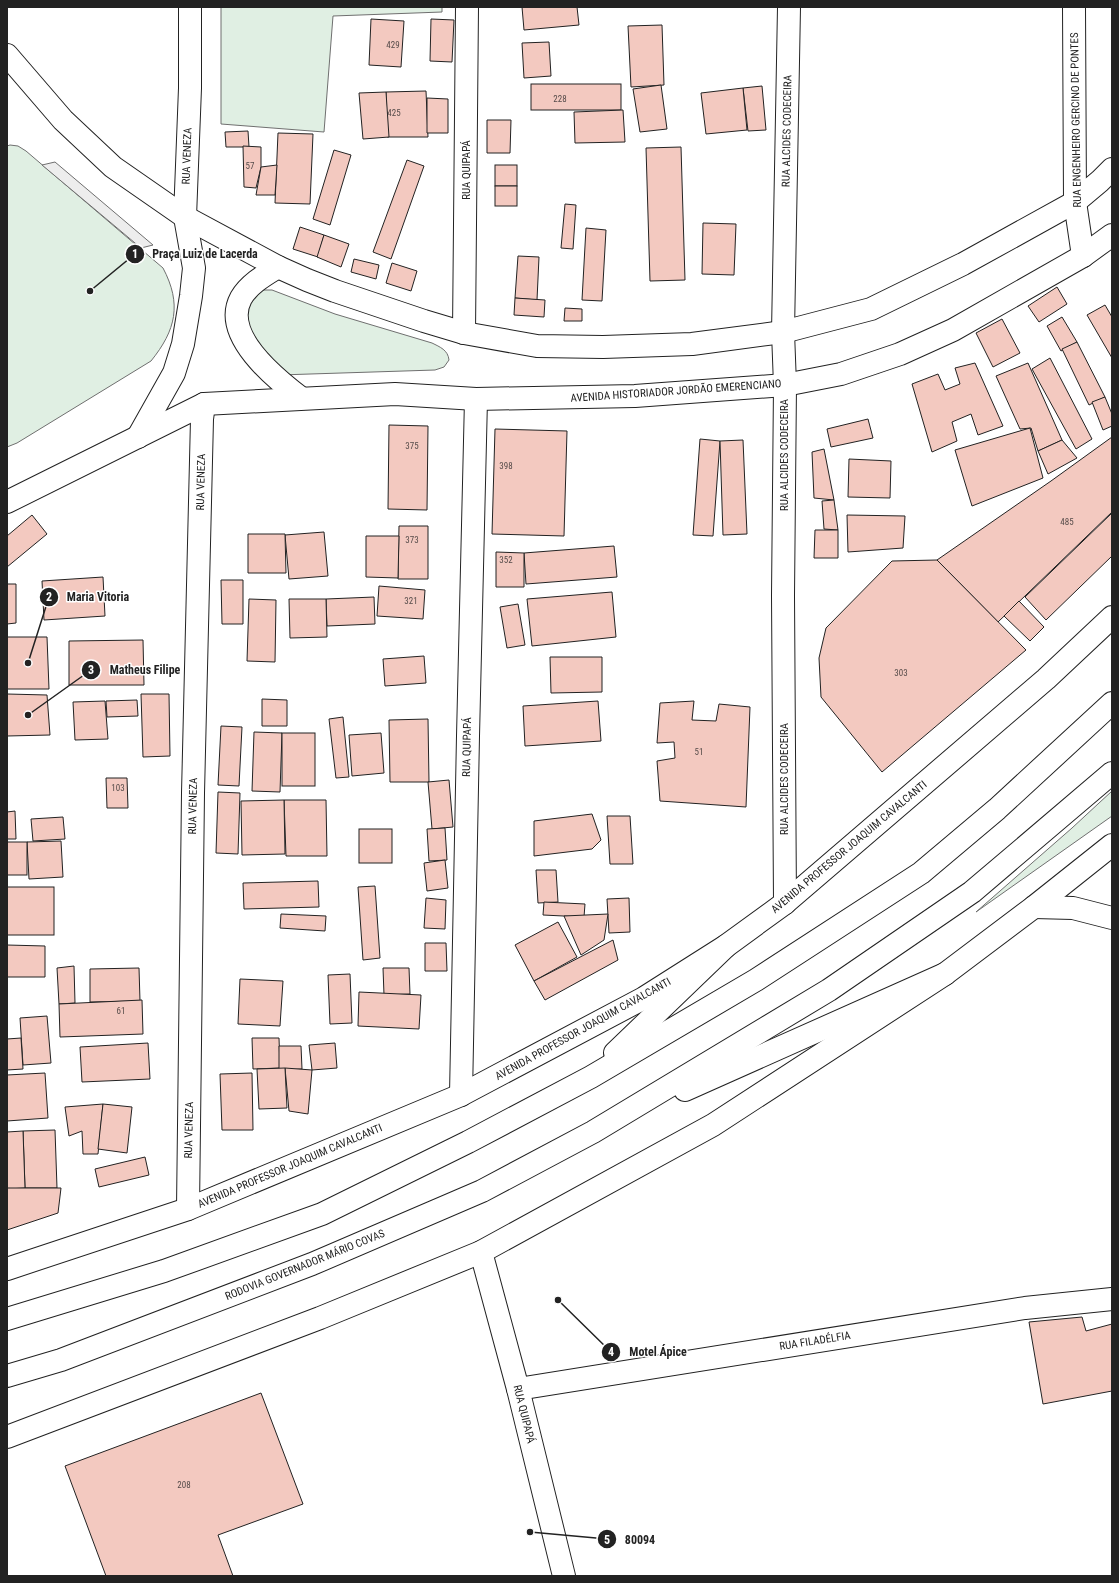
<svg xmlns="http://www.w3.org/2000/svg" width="1119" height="1583" font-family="'Roboto Condensed',sans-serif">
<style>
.green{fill:#e0efe3;stroke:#6f6f6f}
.parking{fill:#ededed;stroke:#6f6f6f}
.building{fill:#f3c9c0;stroke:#222}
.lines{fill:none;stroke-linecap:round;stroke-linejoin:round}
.minor-casing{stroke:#222;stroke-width:24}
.tertiary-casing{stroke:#222;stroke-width:24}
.secondary-casing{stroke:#222;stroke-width:24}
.trunk-casing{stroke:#222;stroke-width:24}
.minor{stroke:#fff;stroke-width:22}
.tertiary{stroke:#fff;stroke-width:22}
.secondary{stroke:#fff;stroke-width:22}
.trunk{stroke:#fff;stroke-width:22}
.labels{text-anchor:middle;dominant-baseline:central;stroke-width:3;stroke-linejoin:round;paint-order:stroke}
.number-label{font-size:9px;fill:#564c4a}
.street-label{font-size:11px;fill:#222;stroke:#fff}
.leader{fill:none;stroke:#222;stroke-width:1.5}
.callout-dot{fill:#222;stroke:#fff;stroke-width:1.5}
.mark-label{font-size:12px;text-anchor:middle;font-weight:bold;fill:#fff}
.callout-label{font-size:12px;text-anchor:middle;font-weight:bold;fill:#222;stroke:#fff;stroke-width:3;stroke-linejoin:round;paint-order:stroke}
</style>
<rect width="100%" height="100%" fill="#fff"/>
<!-- green -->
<g class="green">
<path d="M221,7H442V12L333,16L324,132L221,124Z"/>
<path d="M10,145L18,146L26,151L163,268C182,304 176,330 151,361L17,443L7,447V146Z"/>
<path d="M260,290H272L335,314L432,343C440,347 448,350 449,360L444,367L435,370L279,375L245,324L248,298Z"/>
<path d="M1112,791V816L976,912L1072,828Z"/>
</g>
<!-- parking -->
<path class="parking" d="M55,162L153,245L141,248L42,165Z"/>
<!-- building -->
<g class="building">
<path d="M522,7H577L579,25L524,30Z"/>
<path d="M371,19L404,21L401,67L369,65Z"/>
<path d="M431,19L454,20L452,62L430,61Z"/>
<path d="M662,25L664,85L631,87L628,26Z"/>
<path d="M549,42L551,76L524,78L522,43Z"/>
<rect x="531" y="84" width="90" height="26"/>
<path d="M661,85L667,129L640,132L633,89Z"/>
<path d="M762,86L766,130L748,131L743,88Z"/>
<path d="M743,88L747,130L706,134L701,93Z"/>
<path d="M426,91L428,137H387L386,92Z"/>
<path d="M386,92L389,137L363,139L359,93Z"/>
<path d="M427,98L448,99V133H427Z"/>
<path d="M623,110L625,142L575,143L574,112Z"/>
<path d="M487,120H511L510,153H487Z"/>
<path d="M248,131L249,147H226L225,132Z"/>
<path d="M278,133L313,134L310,204L275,203Z"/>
<path d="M243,146L261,147V167L256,188L244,187Z"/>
<path d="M681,147L685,280L650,281L646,148Z"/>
<path d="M334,150L351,155L330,225L313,219Z"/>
<path d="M407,160L424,166L391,259L373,252Z"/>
<path d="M277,165L275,195H256L261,167Z"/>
<rect x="495" y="165" width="22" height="21"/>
<rect x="495" y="186" width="22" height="20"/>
<path d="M565,204L576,205L573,249L561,248Z"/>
<path d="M703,223L736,224L734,275L702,274Z"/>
<path d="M300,227L324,235L318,257L293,249Z"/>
<path d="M586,228L606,230L602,301L582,300Z"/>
<path d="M324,235L349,244L341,267L317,257Z"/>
<path d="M518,256L539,257L537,300L515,298Z"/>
<path d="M354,259L379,265L376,279L351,272Z"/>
<path d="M392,263L417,271L411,291L386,283Z"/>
<path d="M1057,287L1067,304L1039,322L1028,306Z"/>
<path d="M515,298L545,300L544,317L514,315Z"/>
<path d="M1105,305L1112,317V358L1087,315Z"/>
<path d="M565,308L582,309V321H564Z"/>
<path d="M1062,317L1077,342L1061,351L1047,326Z"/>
<path d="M1002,319L1020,353L993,367L976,333Z"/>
<path d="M1077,342L1105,397L1089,405L1062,349Z"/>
<path d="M1050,358L1092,439L1076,449L1032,369Z"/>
<path d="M975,363L1003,426L978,435L971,414L952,422L957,441L932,452L912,384L938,374L945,390L960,384L955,368Z"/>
<path d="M1028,363L1062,440L1038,451L1031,428L1020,429L996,376Z"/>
<path d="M1105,397L1112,414V426L1103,430L1092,402Z"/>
<path d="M868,419L873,438L831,447L827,429Z"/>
<path d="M389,425L428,426L427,510L388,509Z"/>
<path d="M1030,428L1043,478L972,506L955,450Z"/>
<path d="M495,429L567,431L564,536L492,534Z"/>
<path d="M1112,437V512L998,622L937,560L1051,481Z"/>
<path d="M700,439L720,441L713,536L693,535Z"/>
<path d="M743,440L747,534L723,535L720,441Z"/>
<path d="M1062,440L1077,458L1048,474L1038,451Z"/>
<path d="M824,449L834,500L814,498L812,452Z"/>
<path d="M849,459L891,461L890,498L848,497Z"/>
<path d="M834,500L838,530L824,529L822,501Z"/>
<path d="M1112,513V556L1046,620L1025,597Z"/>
<path d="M32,515L47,534L7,567V536Z"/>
<path d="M847,515L905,516L903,548L848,552Z"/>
<path d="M399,526H428V579H398Z"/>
<path d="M815,530H838V558H814Z"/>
<path d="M324,532L328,576L289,579L285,535Z"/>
<path d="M248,534H285L286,573H248Z"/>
<path d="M366,536H399L398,578L366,577Z"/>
<path d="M614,546L617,577L526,584L524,553Z"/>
<path d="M496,552L524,553V587H496Z"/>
<path d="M937,560L1026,650L882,772L821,697L819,658L826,628L892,561Z"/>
<path d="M103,577L105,616L44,620L42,581Z"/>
<path d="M221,580H243V624H222Z"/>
<path d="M7,584H16V623L7,624Z"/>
<path d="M379,586L425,590L423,619L377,616Z"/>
<path d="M612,592L616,637L532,646L527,599Z"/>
<path d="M374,597L375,624L327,626L326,599Z"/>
<path d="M249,599L276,600L275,662L247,661Z"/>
<path d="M289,599H326L327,637L290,638Z"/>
<path d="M1019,601L1044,627L1030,641L1004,616Z"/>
<path d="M518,604L525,645L507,648L500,607Z"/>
<path d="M7,637H47L49,689H7Z"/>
<path d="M143,640L144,685H69V641Z"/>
<path d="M424,656L426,683L385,686L383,659Z"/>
<path d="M550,657H602V692L551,693Z"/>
<path d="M7,694L47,695L50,735L7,736Z"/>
<path d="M141,694H169L170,756L143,757Z"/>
<path d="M262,699L287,700V726H262Z"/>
<path d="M137,700L138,716L107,717L106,701Z"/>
<path d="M105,701L108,739L75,740L73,702Z"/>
<path d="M598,701L601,741L525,746L523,706Z"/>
<path d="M694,701L692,720L716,721L719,704L750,707L746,807L660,801L657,761L675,758L674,742L657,743L660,703Z"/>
<path d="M343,717L349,777L336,778L329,719Z"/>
<path d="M428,719L429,782H390L389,720Z"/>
<path d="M221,726L242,727L239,786L218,785Z"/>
<path d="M254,732L282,733L280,792L252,791Z"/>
<rect x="282" y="733" width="33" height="53"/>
<path d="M381,733L384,773L352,776L349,735Z"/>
<path d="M106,778H127L128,808H107Z"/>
<path d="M449,780L453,827L432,829L428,782Z"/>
<path d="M218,792L240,793L238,854L216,853Z"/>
<path d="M284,800H326L327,856H286Z"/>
<path d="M284,800L285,854L242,855L241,801Z"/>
<path d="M15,811L16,839H7V812Z"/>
<path d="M592,814L601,840L592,849L534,856V821Z"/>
<path d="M607,816H630L633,864H610Z"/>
<path d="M63,817L65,839L33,841L31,819Z"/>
<path d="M445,828L447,860L429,861L427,829Z"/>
<rect x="359" y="829" width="33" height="34"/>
<path d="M61,841L63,877L29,879L27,842Z"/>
<rect x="7" y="842" width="20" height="33"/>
<path d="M445,860L448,888L427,891L424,863Z"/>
<path d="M536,870H556L558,902L538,903Z"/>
<path d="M318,881L319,907L244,909L243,883Z"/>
<path d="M375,886L380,958L363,960L358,887Z"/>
<rect x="7" y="887" width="47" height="48"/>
<path d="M426,898L446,900L445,929L424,928Z"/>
<path d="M629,898L630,932L609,933L607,899Z"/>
<path d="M544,902L585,904L584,917L543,915Z"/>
<path d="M281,914L326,916L325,931L280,928Z"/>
<path d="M608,914L604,940L581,955L564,916Z"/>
<path d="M558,922L577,957L534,981L515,945Z"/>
<path d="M613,940L618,960L545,1000L534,981Z"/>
<path d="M425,943H446L447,971H425Z"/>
<path d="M7,945L45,946V977H7Z"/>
<path d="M74,966L75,1003L59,1004L57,968Z"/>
<path d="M139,968L140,1001L90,1002V969Z"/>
<path d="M383,968H409L410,994L384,995Z"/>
<path d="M350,974L352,1023L330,1024L328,975Z"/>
<path d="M240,979L283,981L280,1026L238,1024Z"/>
<path d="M359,992L421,995L419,1029L358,1026Z"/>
<path d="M142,1000L143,1034L60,1037L59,1004Z"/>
<path d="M47,1016L51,1063L23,1065L20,1018Z"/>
<path d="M21,1038L23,1069L7,1070V1039Z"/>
<path d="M252,1038H279L280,1068L253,1069Z"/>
<path d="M148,1043L150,1079L82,1082L80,1047Z"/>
<path d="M335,1043L337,1068L312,1070L309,1045Z"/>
<path d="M279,1046H301L302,1069L279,1070Z"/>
<path d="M285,1068L312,1070L308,1114L289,1111Z"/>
<path d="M285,1068L287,1108L259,1109L257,1069Z"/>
<path d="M45,1073L48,1118L7,1121V1075Z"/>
<path d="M252,1073L253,1130H222L220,1074Z"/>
<path d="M103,1104L98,1154H83L82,1131L69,1136L65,1107Z"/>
<path d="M103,1104L132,1107L127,1153L98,1149Z"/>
<path d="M55,1130L57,1188H25L23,1131Z"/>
<path d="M23,1131L25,1188L7,1189V1132Z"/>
<path d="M145,1157L149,1175L99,1187L95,1169Z"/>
<path d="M7,1188H61L58,1213L7,1230Z"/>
<path d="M1082,1317L1086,1331L1112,1324V1391L1043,1404L1029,1322Z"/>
<path d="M261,1393L303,1504L218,1535L233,1576H106L65,1466Z"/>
</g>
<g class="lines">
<defs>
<g id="minor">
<path d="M1074,7L1075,202L1083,256"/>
<path d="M7,55L63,120L113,167L185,217L278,267L307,280L335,291L424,321L464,333L537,346L603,347L692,344L783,332L871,309L963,264L1075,202L1100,181L1112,169"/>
<path d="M278,267C265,275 249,284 241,298C221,335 276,379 301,398"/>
<path d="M464,333L467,7"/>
<path d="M138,437L174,373L183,344L191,296L194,268L185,217L190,88V7"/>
<path d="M7,502L204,404L395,394L476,399L635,396L785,385L841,374L900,354L953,330L1083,256L1112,235"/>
<path d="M785,903L783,596L785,385L783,332L789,7"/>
<path d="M461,1095L468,736L476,399"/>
<path d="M188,1209L193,793L202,419L204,404"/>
<path d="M518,1389L1025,1308L1112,1299"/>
</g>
<path id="tertiary" d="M481,1252L518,1389L564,1576"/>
<g id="secondary">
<path d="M1034,907L1073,908L1112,918"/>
<path d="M7,1269L188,1209L461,1095L644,998L726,946L785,903L1046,679L1112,617"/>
<path d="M7,1437L320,1318L481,1252L713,1125L945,974L1034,907L1112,845"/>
</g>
<g id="trunk">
<path d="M615,1053L726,946"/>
<path d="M685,1090L945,974"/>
<path d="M7,1319L164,1271L322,1214L468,1142L591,1077L756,980L921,873L997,809L1112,703"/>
<path d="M7,1376L61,1360L312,1264L482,1191L593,1132L829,990L972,892L1112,773"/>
</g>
</defs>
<!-- minor casing -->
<use href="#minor" class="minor-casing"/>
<!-- tertiary casing -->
<use href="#tertiary" class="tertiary-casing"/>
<!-- secondary casing -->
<use href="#secondary" class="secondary-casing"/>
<!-- trunk casing -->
<use href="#trunk" class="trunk-casing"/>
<!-- minor -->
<use href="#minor" class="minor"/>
<!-- tertiary -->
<use href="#tertiary" class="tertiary"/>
<!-- secondary -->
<use href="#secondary" class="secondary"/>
<!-- trunk -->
<use href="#trunk" class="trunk"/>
</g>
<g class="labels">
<!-- number labels -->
<g class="number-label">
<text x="393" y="45">429</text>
<text x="560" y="99">228</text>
<text x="394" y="113">425</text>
<text x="250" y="166">57</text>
<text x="412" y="446">375</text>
<text x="506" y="466">398</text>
<text x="1067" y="522">485</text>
<text x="412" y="540">373</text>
<text x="506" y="560">352</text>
<text x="411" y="601">321</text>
<text x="901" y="673">303</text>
<text x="699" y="752">51</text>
<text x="118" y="788">103</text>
<text x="121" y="1011">61</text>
<text x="184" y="1485">208</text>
</g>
<!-- street labels -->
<g class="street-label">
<text transform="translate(1076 120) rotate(-91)">RUA ENGENHEIRO GERCINO DE PONTES</text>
<text transform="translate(787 131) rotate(-89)">RUA ALCIDES CODECEIRA</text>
<text transform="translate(187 156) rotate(-88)">RUA VENEZA</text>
<text transform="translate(466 170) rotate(-90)">RUA QUIPAPÁ</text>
<text transform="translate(676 391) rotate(-4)">AVENIDA HISTORIADOR JORDÃO EMERENCIANO</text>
<text transform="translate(784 455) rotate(-90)">RUA ALCIDES CODECEIRA</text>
<text transform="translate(201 482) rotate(-89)">RUA VENEZA</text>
<text transform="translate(467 747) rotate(-89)">RUA QUIPAPÁ</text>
<text transform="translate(784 779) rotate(-90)">RUA ALCIDES CODECEIRA</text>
<text transform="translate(193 806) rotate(-89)">RUA VENEZA</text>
<text transform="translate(849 847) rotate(-40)">AVENIDA PROFESSOR JOAQUIM CAVALCANTI</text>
<text transform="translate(583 1029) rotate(-29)">AVENIDA PROFESSOR JOAQUIM CAVALCANTI</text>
<text transform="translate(189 1130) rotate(-89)">RUA VENEZA</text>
<text transform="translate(290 1166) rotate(-23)">AVENIDA PROFESSOR JOAQUIM CAVALCANTI</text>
<text transform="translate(305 1265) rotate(-22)">RODOVIA GOVERNADOR MÁRIO COVAS</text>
<text transform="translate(815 1341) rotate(-9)">RUA FILADÉLFIA</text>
<text transform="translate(524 1414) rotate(76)">RUA QUIPAPÁ</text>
</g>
</g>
<!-- callouts -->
<path class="leader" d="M90 291L135 254M28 663L49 597M28 715L91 670M558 1300L611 1352M530 1532L607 1539"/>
<g class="callout-dot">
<circle cx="90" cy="291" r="4"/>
<circle cx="28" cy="663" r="4"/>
<circle cx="28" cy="715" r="4"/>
<circle cx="558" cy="1300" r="4"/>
<circle cx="530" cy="1532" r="4"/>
<circle cx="135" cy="254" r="10"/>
<circle cx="49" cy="597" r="10"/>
<circle cx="91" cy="670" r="10"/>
<circle cx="611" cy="1352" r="10"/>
<circle cx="607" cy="1539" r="10"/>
</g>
<g class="mark-label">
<text x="135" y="258">1</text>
<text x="49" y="601">2</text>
<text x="91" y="674">3</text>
<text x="611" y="1356">4</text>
<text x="607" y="1544">5</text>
</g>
<g class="callout-label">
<text x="205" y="258">Praça Luiz de Lacerda</text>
<text x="98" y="601">Maria Vitoria</text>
<text x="145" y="674">Matheus Filipe</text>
<text x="658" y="1356">Motel Ápice</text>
<text x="640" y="1544">80094</text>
</g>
<!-- border -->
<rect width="1119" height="1583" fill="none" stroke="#222222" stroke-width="16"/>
</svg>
